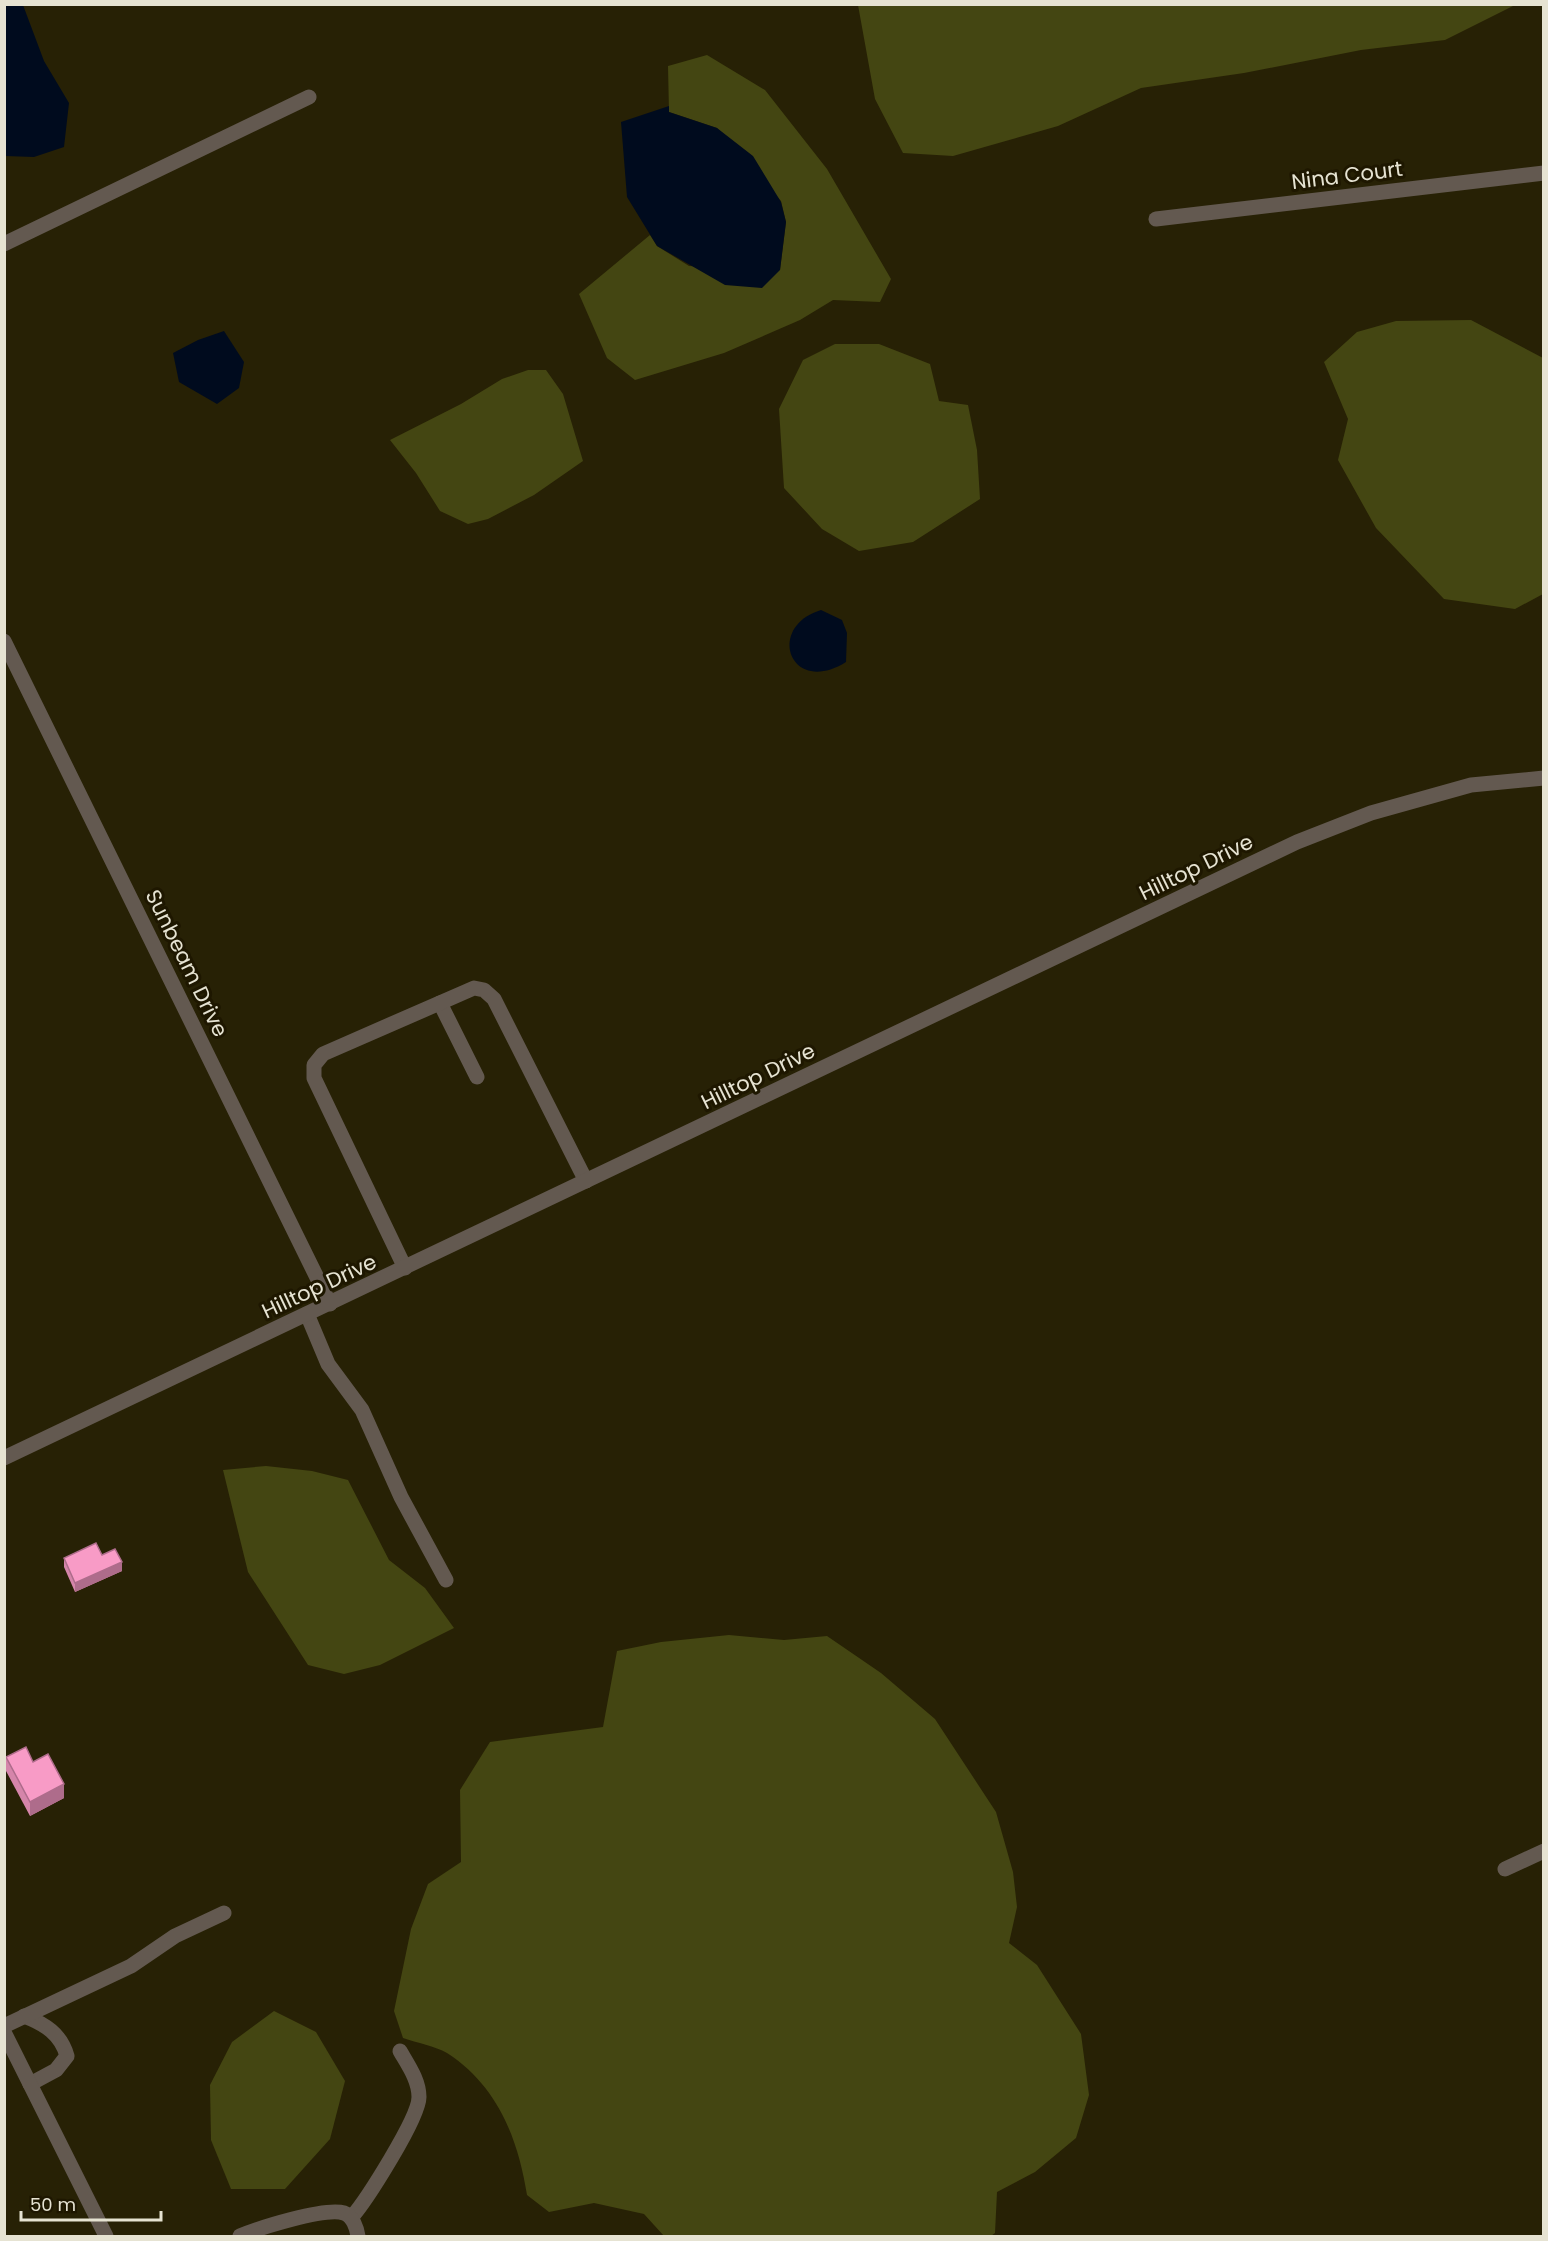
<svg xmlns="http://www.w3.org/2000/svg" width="1548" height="2241" font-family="Poppins,sans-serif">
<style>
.green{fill:#444612}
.water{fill:#000b1e}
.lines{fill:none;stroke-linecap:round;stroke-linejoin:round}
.minor{stroke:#635950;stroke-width:15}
.wall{fill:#d585aa}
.shaded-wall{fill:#ae6c8b}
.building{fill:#f89bc6;stroke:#ae6c8b;stroke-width:1.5}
.labels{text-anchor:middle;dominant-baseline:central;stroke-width:6;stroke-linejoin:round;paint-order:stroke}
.street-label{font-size:21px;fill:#e6e3d2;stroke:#1e1700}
</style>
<rect width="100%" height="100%" fill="#272105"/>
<!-- green -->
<g class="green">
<path d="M858,5V4L1515,5L1445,40L1361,50L1244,73L1141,88L1058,126L953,156L903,153L875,99Z"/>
<path d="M707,55L765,90L827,169L891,279L880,302L833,300L800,320L724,353L635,380L607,358L579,294L650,235L657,246L689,266L780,270L786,222L781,201L717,128L669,112L668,66Z"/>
<path d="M1471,320L1543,358V594L1515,609L1444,599L1376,528L1338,460L1348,419L1324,362L1357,332L1396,321Z"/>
<path d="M835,344H879L930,364L939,401L968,405L977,450L980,499L913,542L859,551L822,529L784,488L779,409L803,360Z"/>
<path d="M528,370H546L563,394L583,461L534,495L488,519L468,524L440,511L416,473L390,440L461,404L502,379Z"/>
<path d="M266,1466L312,1471L348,1480L389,1560L425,1588L454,1628L380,1665L344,1674L308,1665L248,1572L223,1470Z"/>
<path d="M729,1635L784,1640L827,1636L881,1673L935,1719L996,1812L1013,1872L1017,1907L1009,1943L1037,1965L1081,2034L1089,2095L1076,2138L1035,2172L997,2192L995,2233L991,2236H664L644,2214L594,2203L549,2212L527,2195C518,2139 498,2086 447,2053C435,2046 417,2043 403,2038L394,2011L411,1929L428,1884L461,1862L460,1790L490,1742L603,1727L617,1651L661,1642Z"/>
<path d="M274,2011L316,2032L345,2081L330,2139L285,2189H231L211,2140L210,2085L232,2042Z"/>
</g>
<!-- water -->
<g class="water">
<path d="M4,5H23L44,61L69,103L64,147L34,157L5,156Z"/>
<path d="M669,106V112L717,128L753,156L781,202L786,222L780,270L762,288L725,285L657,246L627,197L621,122Z"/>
<path d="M224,331L244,362L239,388L217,404L179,382L173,353L198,340Z"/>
<path d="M821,610L842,620L847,633L846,662C790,697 765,627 821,610Z"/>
</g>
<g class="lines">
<!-- minor -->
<g class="minor">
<path d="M1156,219L1544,173"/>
<path d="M4,244L309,97"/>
<path d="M4,641L330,1304"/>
<path d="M440,1003L477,1077"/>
<path d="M405,1268L314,1078V1065L323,1054L474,988L484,990L494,999L586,1181"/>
<path d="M307,1314L328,1364L362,1410L401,1497L446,1580"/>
<path d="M4,1458L1297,842L1371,813L1471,785L1544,778"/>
<path d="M1505,1869L1544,1851"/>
<path d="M24,2016C45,2024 61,2034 67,2056L56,2070L30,2084"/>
<path d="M4,2026L131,1966L175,1936L224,1913"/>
<path d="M4,2032L106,2236"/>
<path d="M351,2218C366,2201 419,2118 419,2097C419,2080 408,2065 400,2051"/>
<path d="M240,2236C259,2228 325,2207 344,2213C353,2216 357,2229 358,2236"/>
</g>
</g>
<!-- wall -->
<g class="wall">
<path d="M102,1555L122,1571L75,1592L64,1567V1558Z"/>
<path d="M6,1757L33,1762L64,1798L30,1816L6,1771Z"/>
</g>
<!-- shaded-wall -->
<g class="shaded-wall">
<path d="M122,1562V1571L75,1592V1583Z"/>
<path d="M64,1784V1798L30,1816V1802Z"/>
</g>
<!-- building -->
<g class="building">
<path d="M96,1543L102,1555L115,1549L122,1562L75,1583L64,1558Z"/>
<path d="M26,1747L33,1762L48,1754L64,1784L30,1802L6,1757Z"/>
</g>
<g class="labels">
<!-- street labels -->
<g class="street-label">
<text transform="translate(1347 175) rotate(-7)">Nina Court</text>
<text transform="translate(1196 867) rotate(-26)">Hilltop Drive</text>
<text transform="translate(187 963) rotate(64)">Sunbeam Drive</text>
<text transform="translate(758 1076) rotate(-26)">Hilltop Drive</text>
<text transform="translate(319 1286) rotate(-25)">Hilltop Drive</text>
</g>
</g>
<!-- border -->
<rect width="1548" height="2241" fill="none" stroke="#e6e3d2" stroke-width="12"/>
<!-- scale -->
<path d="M21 2211v9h140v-9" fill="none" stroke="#e6e3d2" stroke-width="3"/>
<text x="30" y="2211" font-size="18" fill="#e6e3d2" stroke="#1e1700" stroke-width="4.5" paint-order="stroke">50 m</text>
</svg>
